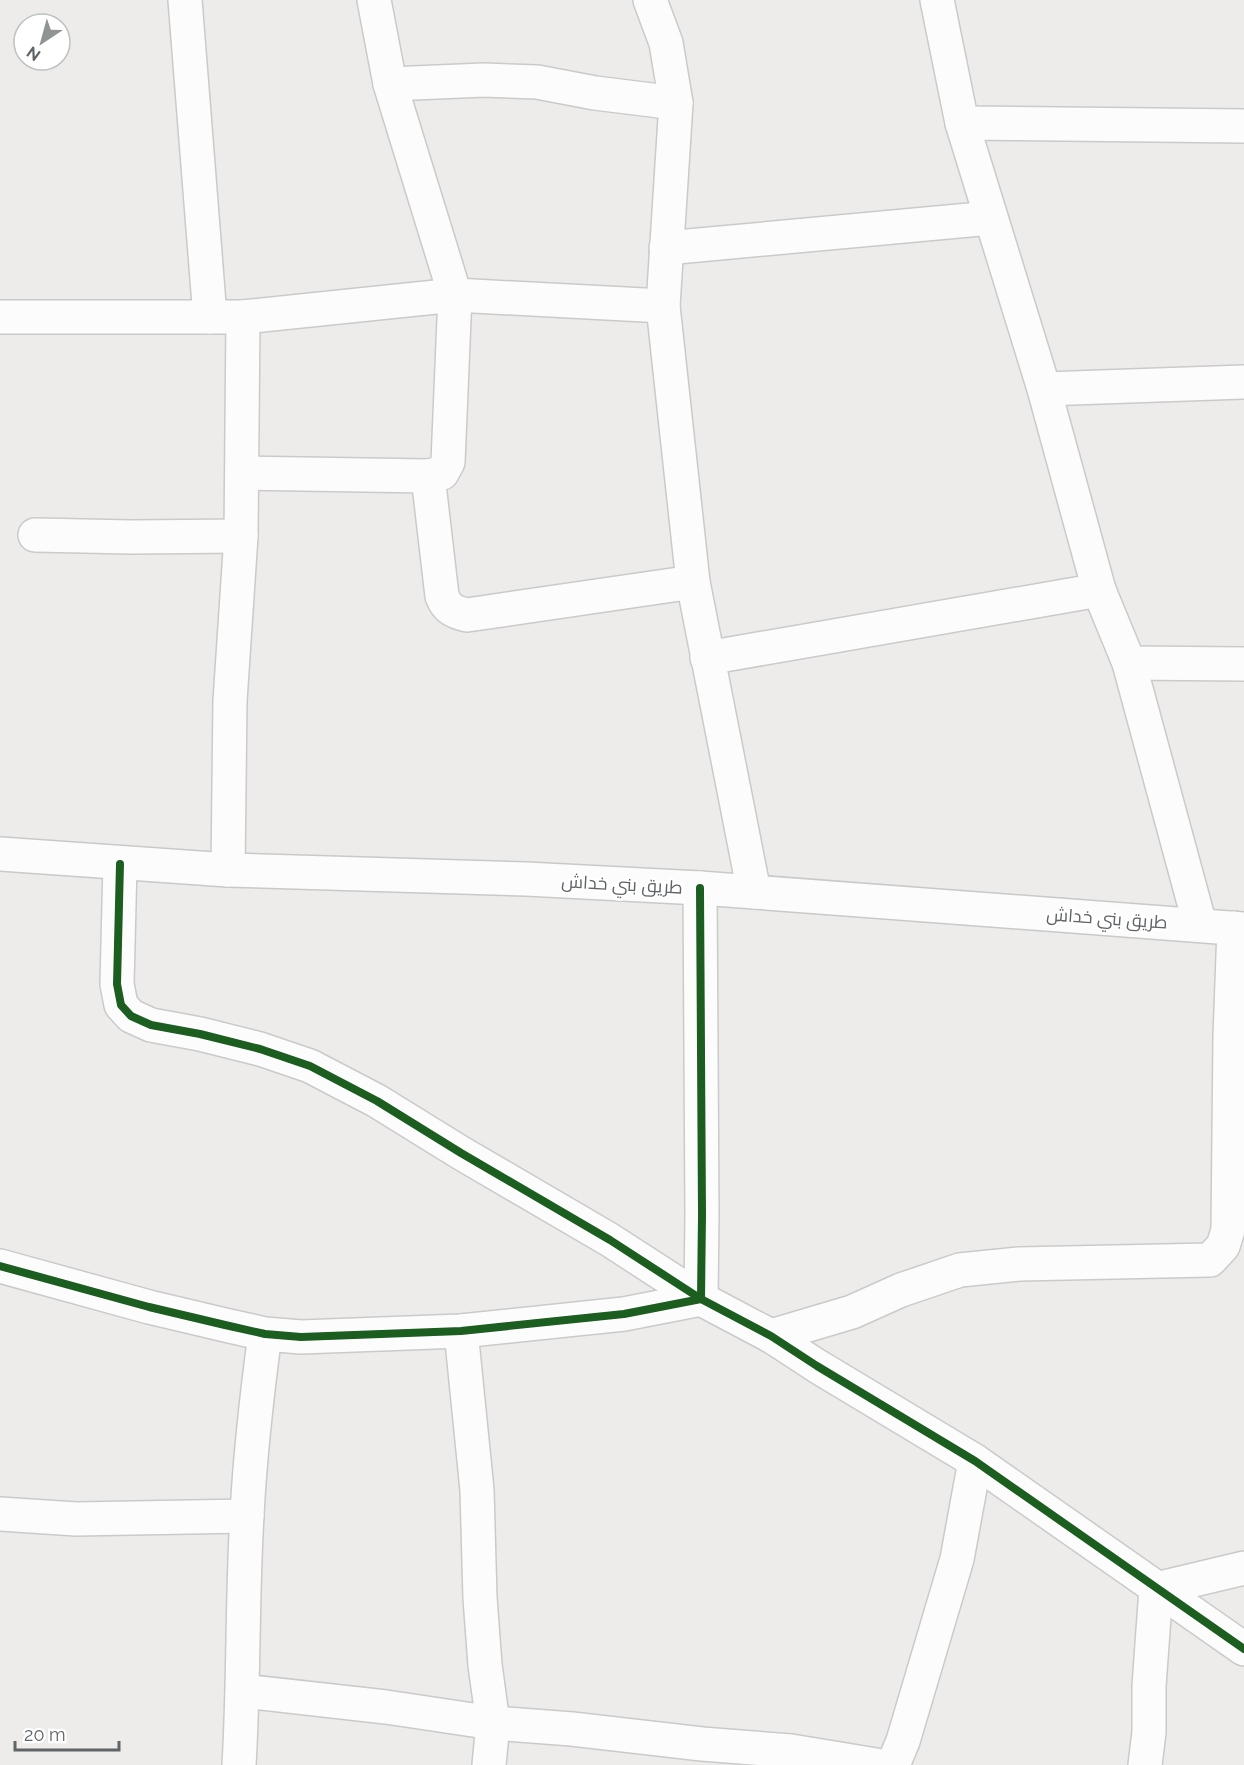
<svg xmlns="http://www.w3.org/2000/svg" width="1244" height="1765" font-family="Raleway,Cairo,sans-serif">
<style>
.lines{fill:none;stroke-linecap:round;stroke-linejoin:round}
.street-casing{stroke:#cbcaca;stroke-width:36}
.secondary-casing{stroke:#c8c9c9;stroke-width:36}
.street{stroke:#fcfcfc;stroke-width:33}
.secondary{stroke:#fcfcfc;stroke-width:33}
.cycleway-casing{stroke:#fff;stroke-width:11}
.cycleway{stroke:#1b5e20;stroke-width:8}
.labels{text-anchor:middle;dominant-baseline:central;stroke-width:5;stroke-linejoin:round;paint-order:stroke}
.street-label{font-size:18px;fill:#5f6467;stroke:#fff}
</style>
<rect width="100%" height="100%" fill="#eeecea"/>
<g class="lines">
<defs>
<g id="street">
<path d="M185,0L210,317"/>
<path d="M650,0L666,43L676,103L663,306L693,582L754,892"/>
<path d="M937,0L962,123L1044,389L1099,590L1129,663L1200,925"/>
<path d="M390,84L484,80L537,82L595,93L676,103"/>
<path d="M962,123L1244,126"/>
<path d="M666,248L991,218"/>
<path d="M0,317H243L455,295L663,306"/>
<path d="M1044,389L1244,382"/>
<path d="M242,473L428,476L442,473L448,462L455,295L390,84L374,0"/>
<path d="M428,476L442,596C447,609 454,612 467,615L693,582"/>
<path d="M35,535L132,537L241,536"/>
<path d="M707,658L1099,590"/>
<path d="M1129,663L1244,664"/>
<path d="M120,864L117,984L121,1005L131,1016L151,1025L200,1034L260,1049L310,1066L377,1101L461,1153L610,1240L701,1299L771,1336L817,1366L975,1461L1244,1649"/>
<path d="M228,870L230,701L241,536L243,317"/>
<path d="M0,1266L149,1307L225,1325L265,1334L301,1337L461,1331L624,1314L701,1299L702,1214L700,888"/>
<path d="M461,1331L477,1490L480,1598L485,1665L493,1723L489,1765"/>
<path d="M771,1336L852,1312L901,1290L960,1270L1019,1264L1210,1260L1223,1246L1228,1230L1230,1037L1234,928"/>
<path d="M0,1514L76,1519L247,1516"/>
<path d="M243,1691L386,1707L493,1723L572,1729L702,1744L791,1751L876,1765"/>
<path d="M239,1765C244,1682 242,1598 247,1515C250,1454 257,1394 265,1334"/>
<path d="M893,1765L903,1741L957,1559L975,1461"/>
<path d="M1145,1765L1149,1732V1686L1156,1589L1244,1568"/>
</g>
<path id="secondary" d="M0,854L228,870L526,879L700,888L1244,929"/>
</defs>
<!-- street casing -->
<use href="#street" class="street-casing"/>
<!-- secondary casing -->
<use href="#secondary" class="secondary-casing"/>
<!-- street -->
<use href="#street" class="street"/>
<!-- secondary -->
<use href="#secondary" class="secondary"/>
<defs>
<g id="cycleway">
<path d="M120,864L117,984L121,1005L131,1016L151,1025L200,1034L260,1049L310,1066L377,1101L461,1153L610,1240L701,1299L771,1336L817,1366L975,1461L1244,1649"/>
<path d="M0,1266L149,1307L225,1325L265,1334L301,1337L461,1331L624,1314L701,1299L702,1214L700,888"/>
</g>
</defs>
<!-- cycleway casing -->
<use href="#cycleway" class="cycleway-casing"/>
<!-- cycleway -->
<use href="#cycleway" class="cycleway"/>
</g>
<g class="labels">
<!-- street labels -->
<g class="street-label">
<text transform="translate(622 884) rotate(3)">طريق بني خداش</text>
<text transform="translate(1107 918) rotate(4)">طريق بني خداش</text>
</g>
</g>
<!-- north arrow -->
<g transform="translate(42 42) rotate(216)"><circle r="28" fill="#ffffff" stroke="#bfc1c2" stroke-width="1.5"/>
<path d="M0-4.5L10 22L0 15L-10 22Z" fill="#919495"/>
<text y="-9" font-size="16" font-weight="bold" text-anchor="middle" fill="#5f6467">N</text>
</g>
<!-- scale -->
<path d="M15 1741v9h104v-9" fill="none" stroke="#5f6467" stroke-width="3"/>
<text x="24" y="1741" font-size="18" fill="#5f6467" stroke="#ffffff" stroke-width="4.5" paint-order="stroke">20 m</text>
</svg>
